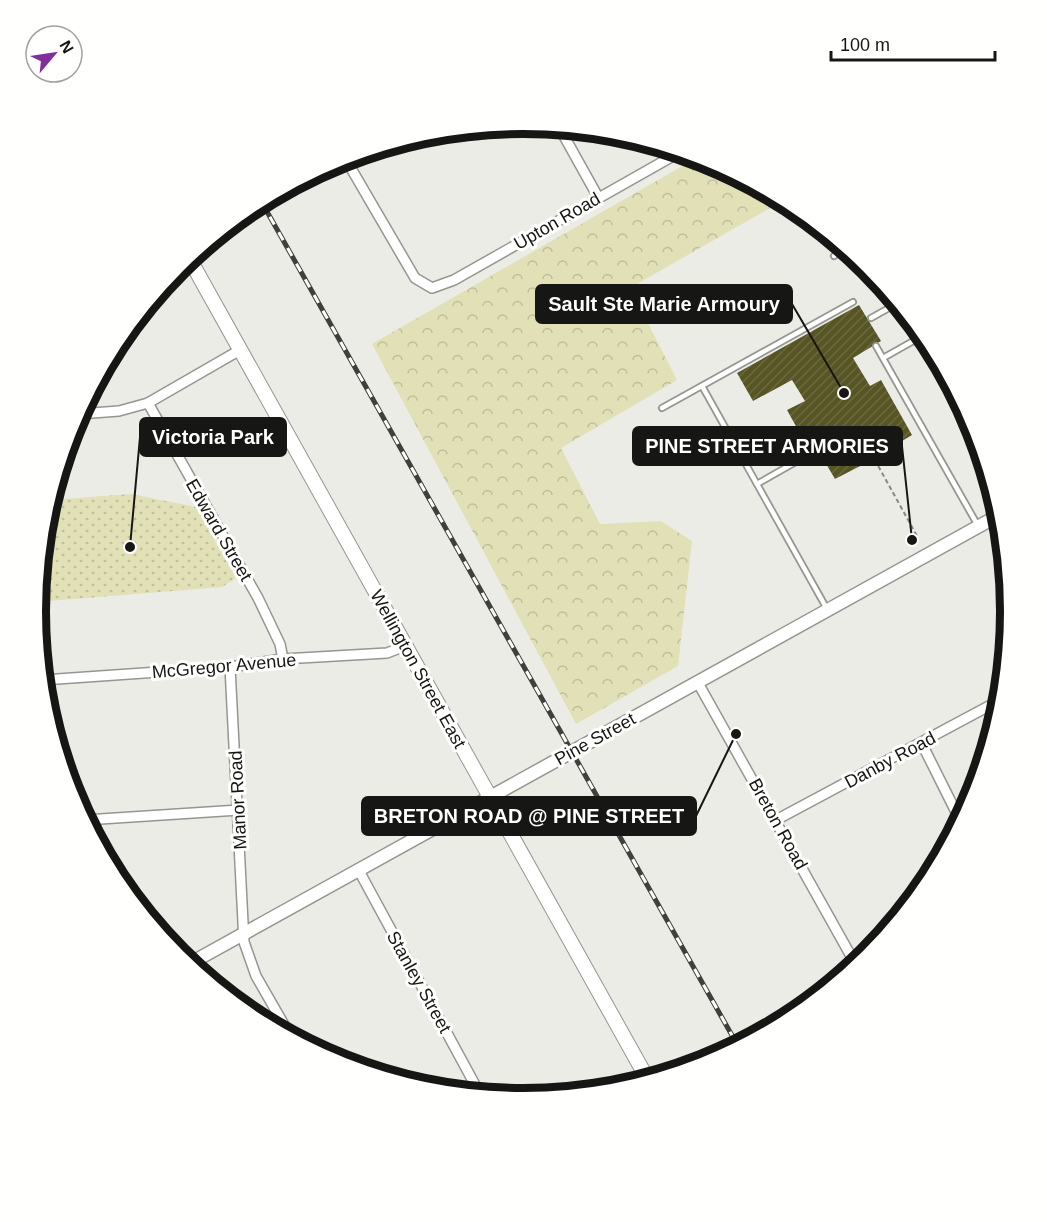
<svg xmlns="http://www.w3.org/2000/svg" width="1047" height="1222" font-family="Helvetica,sans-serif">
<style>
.grass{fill:url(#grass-dots)}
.forest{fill:url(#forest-crowns)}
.building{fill:url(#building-hatch)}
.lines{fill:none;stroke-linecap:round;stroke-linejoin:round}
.service-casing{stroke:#969691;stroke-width:8}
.minor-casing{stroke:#969691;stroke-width:12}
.tertiary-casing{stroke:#969691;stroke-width:15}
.secondary-casing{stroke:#969691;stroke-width:16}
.path{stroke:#888884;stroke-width:2;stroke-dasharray:4.5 3;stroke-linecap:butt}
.service{stroke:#fff;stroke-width:4.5}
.minor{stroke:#fff;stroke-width:9}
.tertiary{stroke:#fff;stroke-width:12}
.secondary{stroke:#fff;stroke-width:14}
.rail-casing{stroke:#3f3f3c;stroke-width:5}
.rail{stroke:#fffffe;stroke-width:3;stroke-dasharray:9;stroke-linecap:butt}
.labels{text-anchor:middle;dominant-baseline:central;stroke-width:6;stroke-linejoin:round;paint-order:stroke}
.street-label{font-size:18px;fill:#161614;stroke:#fffffe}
.rim{fill:none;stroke:#161614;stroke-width:8}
.leader{fill:none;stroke:#161614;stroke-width:2}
.callout-dot{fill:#161614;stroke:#fffffe;stroke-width:2}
.callout{fill:#161614;stroke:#161614;stroke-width:2}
.callout-label{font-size:20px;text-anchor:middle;font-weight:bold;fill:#fff}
</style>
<defs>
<pattern id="grass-dots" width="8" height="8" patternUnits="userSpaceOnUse" patternTransform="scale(1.5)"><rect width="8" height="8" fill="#e1e0b7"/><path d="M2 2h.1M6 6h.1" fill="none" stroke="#c0bf9c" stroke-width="1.8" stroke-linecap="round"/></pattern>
<pattern id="forest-crowns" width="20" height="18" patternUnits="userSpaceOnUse" patternTransform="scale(1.5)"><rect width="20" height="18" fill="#e1e0b7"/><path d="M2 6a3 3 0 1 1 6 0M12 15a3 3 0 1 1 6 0" fill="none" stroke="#c0bf9c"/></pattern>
<pattern id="building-hatch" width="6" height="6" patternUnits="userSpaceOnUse" patternTransform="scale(1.5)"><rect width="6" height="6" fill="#575523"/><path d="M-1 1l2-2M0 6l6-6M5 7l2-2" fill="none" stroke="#6b6941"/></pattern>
</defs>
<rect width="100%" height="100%" fill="#ecece7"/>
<!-- grass -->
<path class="grass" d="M131,494L196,507L236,578L222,587L37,602L45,516L50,500Z"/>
<!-- forest -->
<path class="forest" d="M698,157L710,161L784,200L630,288L677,380L561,448L600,524L661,521L692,541L678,666L576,724L372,344Z"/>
<!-- building -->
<path class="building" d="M859,305L881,341L853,358L870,386L881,380L912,435L882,453L879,448L863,458L866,463L835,479L825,462L818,466L787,410L805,401L792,380L753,401L737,373Z"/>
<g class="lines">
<defs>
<g id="service">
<path d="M834,256L847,249"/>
<path d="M871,318L898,303"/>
<path d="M876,346L977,524"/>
<path d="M883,358L924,335"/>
<path d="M702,386L827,609"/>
<path d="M662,408L853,302"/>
<path d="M757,484L801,459"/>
</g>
<g id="minor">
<path d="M559,127L598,197"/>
<path d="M345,158L415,278L432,288L454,280L680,152"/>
<path d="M347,162L364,152"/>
<path d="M148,403L258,598L280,644L283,659"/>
<path d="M79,414L119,411L148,403L240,350"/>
<path d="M230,667L244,942L256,976L291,1037"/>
<path d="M43,680L230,667L283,659L387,653L405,646"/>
<path d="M698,683L856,965"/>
<path d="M922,744L961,822"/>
<path d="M85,820L239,810"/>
<path d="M776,820L1002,699"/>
<path d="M358,869L480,1094"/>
</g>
<path id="tertiary" d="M189,964L1001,514"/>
<path id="secondary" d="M189,258L648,1080"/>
</defs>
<!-- service casing -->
<use href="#service" class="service-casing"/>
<!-- minor casing -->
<use href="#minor" class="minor-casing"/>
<!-- tertiary casing -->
<use href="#tertiary" class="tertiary-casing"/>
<!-- secondary casing -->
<use href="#secondary" class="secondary-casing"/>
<!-- path -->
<path class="path" d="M871,453L917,536"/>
<!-- service -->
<use href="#service" class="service"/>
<!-- minor -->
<use href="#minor" class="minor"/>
<!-- tertiary -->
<use href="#tertiary" class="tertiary"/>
<!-- secondary -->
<use href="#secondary" class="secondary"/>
<defs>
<path id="rail" d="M261,201L738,1046"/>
</defs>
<!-- rail casing -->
<use href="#rail" class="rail-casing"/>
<!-- rail -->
<use href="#rail" class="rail"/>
</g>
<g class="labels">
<!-- street labels -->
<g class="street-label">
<text transform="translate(557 221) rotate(-30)">Upton Road</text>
<text transform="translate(219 530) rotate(60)">Edward Street</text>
<text transform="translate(224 666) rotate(-5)">McGregor Avenue</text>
<text transform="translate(418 669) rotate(61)">Wellington Street East</text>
<text transform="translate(595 739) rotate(-29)">Pine Street</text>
<text transform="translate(890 760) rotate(-28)">Danby Road</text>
<text transform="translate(238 800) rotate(-93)">Manor Road</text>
<text transform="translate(778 824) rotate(61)">Breton Road</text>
<text transform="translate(419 982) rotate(61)">Stanley Street</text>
</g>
</g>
<!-- crop -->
<path d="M0 0H1047V1222H0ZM46 611a477 477 0 1 1 954 0a477 477 0 1 1-954 0Z" fill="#fffffe" fill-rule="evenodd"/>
<path class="rim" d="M46 611a477 477 0 1 1 954 0a477 477 0 1 1-954 0Z"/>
<!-- callouts -->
<path class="leader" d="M844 393L792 304M130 547L140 437M912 540L902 446M736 734L696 816"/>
<g class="callout-dot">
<circle cx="844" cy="393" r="6"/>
<circle cx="130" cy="547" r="6"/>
<circle cx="912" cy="540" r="6"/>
<circle cx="736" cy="734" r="6"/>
</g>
<g class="callout">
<rect x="536" y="285" width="256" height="38" rx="6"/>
<rect x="140" y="418" width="146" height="38" rx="6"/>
<rect x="633" y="427" width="269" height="38" rx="6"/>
<rect x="362" y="797" width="334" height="38" rx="6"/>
</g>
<g class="callout-label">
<text x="664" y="311">Sault Ste Marie Armoury</text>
<text x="213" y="444">Victoria Park</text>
<text x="767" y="453">PINE STREET ARMORIES</text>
<text x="529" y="823">BRETON ROAD @ PINE STREET</text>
</g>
<!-- north arrow -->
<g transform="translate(54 54) rotate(61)"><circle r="28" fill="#fffffe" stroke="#a2a2a0" stroke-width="1.5"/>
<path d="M0-4.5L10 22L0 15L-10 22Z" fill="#822f9d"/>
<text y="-9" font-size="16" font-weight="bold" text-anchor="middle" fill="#161614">N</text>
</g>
<!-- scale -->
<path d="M831 51v9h164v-9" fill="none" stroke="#161614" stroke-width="3"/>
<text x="840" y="51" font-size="18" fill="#161614" stroke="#fffffe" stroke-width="4.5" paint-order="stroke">100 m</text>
</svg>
